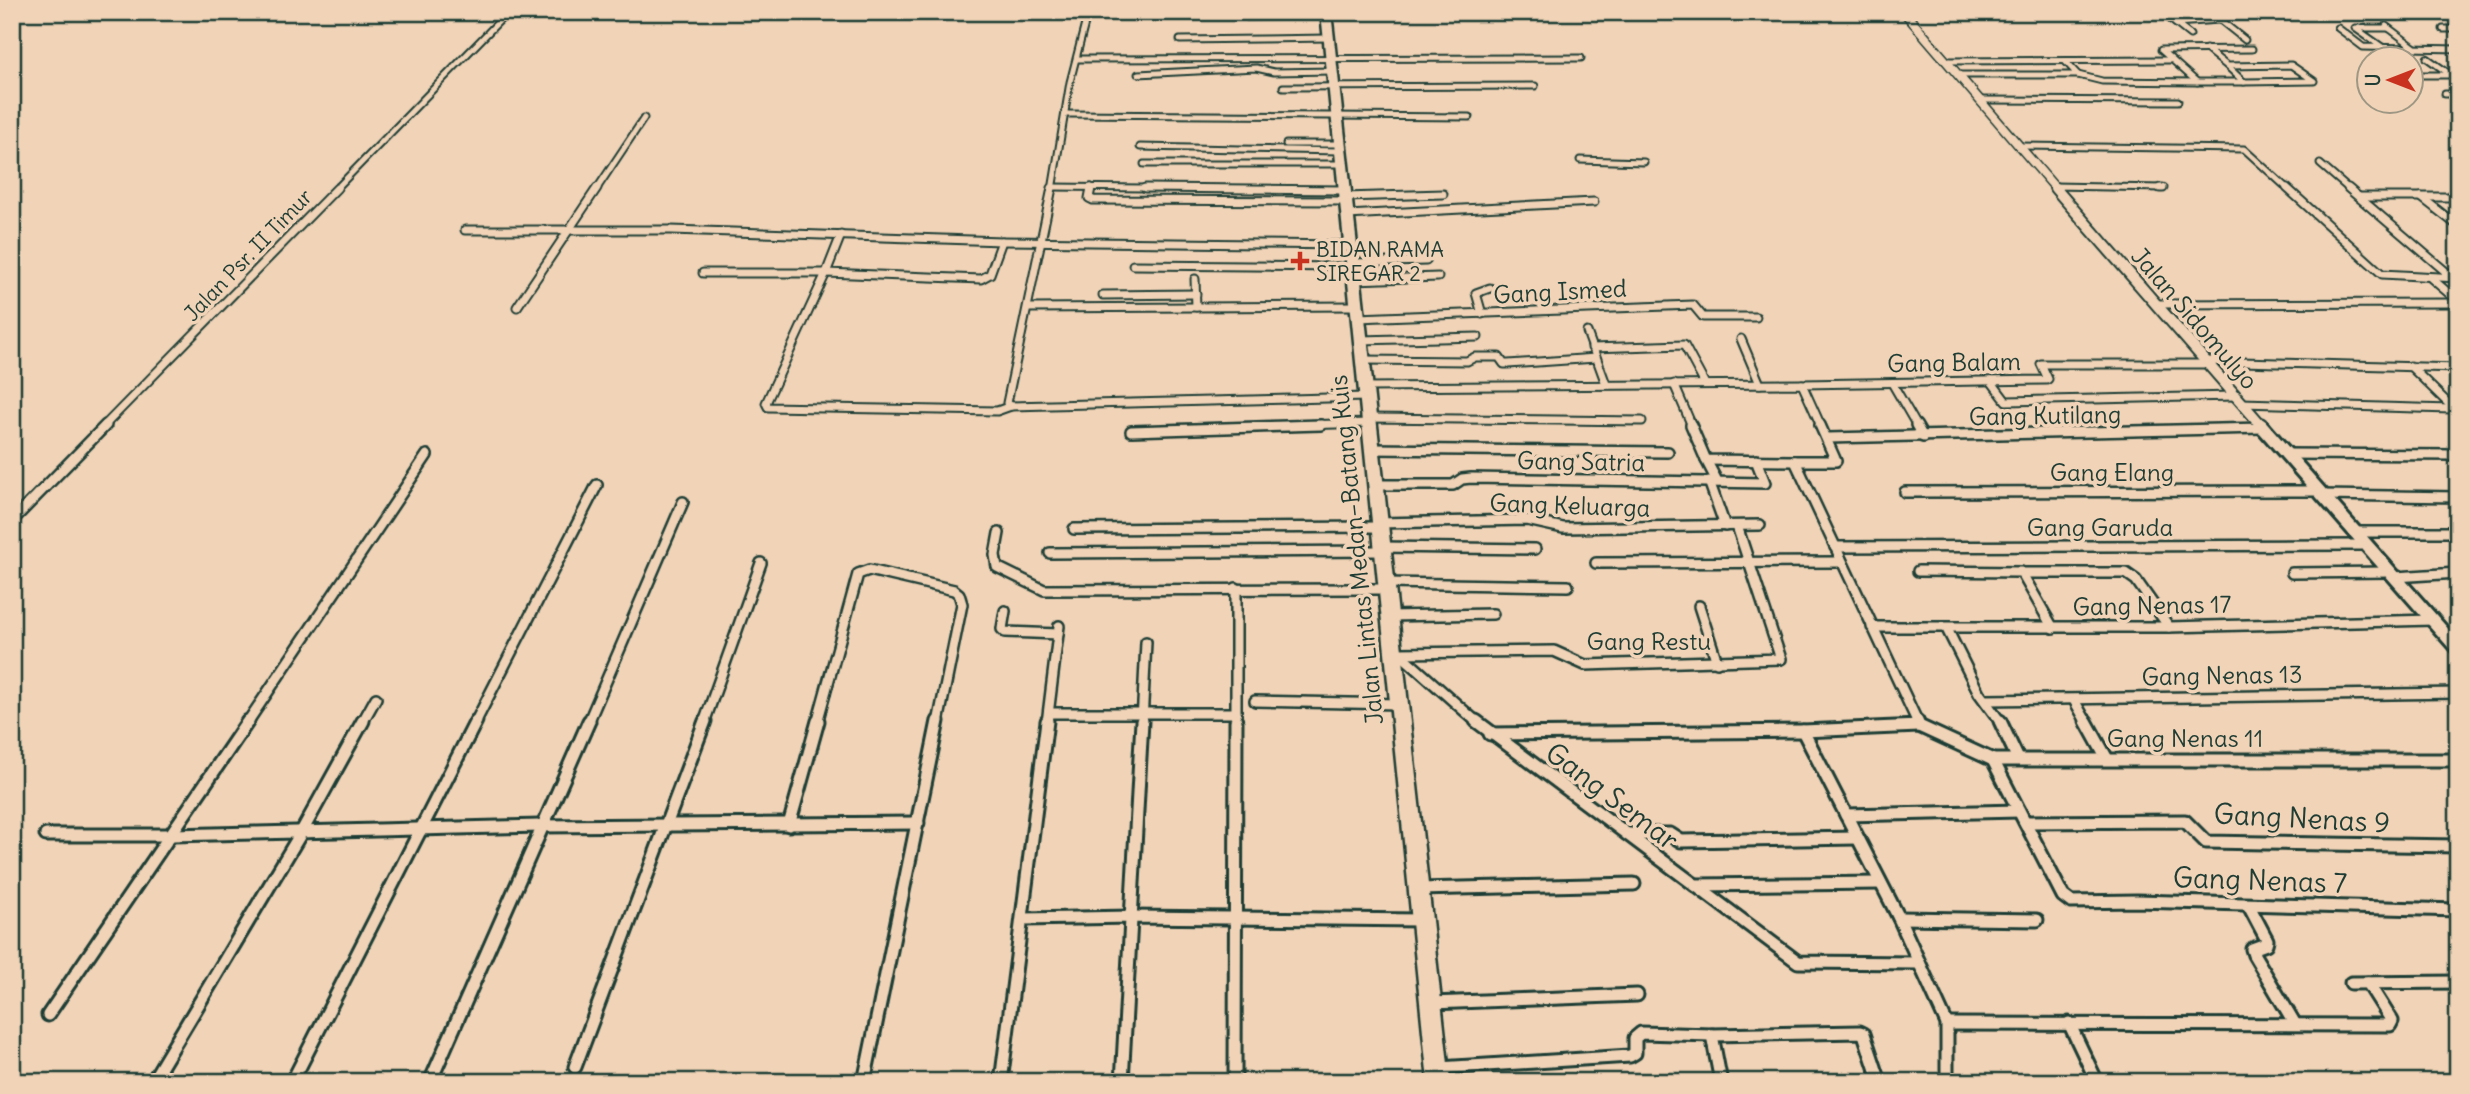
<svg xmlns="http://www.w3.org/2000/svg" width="2470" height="1094" font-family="Delius,sans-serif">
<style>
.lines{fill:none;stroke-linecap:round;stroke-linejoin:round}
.minor-far3-casing{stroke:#1f3d34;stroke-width:9}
.minor-far2-casing{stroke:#1f3d34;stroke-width:11}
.minor-far1-casing{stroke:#1f3d34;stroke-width:14}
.minor-casing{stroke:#1f3d34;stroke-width:17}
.tertiary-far2-casing{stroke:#1f3d34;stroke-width:11}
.tertiary-far1-casing{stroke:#1f3d34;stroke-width:14}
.tertiary-casing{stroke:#1f3d34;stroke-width:18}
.trunk-casing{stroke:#1f3d34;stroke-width:5}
.minor-far3{stroke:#f1d3b7;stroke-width:5}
.minor-far2{stroke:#f1d3b7;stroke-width:7}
.minor-far1{stroke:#f1d3b7;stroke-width:9}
.minor{stroke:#f1d3b7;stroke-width:11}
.tertiary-far2{stroke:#f1d3b7;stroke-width:8}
.tertiary-far1{stroke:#f1d3b7;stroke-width:10}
.tertiary{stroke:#f1d3b7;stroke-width:12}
.trunk{fill:#f1d3b7;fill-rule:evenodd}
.poi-dot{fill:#c8321e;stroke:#f1d3b7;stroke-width:2.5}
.labels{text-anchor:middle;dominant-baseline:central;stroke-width:7;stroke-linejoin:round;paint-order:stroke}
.far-poi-label{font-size:21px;fill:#1f3d34;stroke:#f1d3b7;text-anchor:start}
.far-street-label{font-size:21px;fill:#1f3d34;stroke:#f1d3b7}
.street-label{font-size:24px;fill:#1f3d34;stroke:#f1d3b7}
.near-street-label{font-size:28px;fill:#1f3d34;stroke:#f1d3b7}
</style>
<rect width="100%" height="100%" fill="#f1d3b7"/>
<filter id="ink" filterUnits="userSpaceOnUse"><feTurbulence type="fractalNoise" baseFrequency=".0143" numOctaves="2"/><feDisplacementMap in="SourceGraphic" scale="14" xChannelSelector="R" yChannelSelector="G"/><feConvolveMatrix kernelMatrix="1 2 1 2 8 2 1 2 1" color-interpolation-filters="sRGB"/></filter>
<g filter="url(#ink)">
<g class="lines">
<defs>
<g id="minor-far3">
<path d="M2161,12L2190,35"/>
<path d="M2210,12L2245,40"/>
<path d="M2455,12L2458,13"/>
<path d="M1247,17L1327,16"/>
<path d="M2175,23L2220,20"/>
<path d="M2386,26L2414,47"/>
<path d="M2338,28L2363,47L2458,49"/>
<path d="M2443,29H2458"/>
<path d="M1180,40L1329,38"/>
<path d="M2382,47L2355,28H2388"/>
<path d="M2206,49L2227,66"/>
<path d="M2427,58L2451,75"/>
<path d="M1077,59L1581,58"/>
<path d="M1945,61L2170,60"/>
<path d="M2291,65L2314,81L2244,82L2227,66Z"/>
<path d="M2410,71L2420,75H2458"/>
<path d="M1138,74L1256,68L1274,72L1333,71"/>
<path d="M1958,75H2078L2065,61"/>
<path d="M2078,75L2102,81L2197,82"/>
<path d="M2244,82H2197L2161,50L2252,49"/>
<path d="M1283,87L1535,86"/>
<path d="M2445,94H2458"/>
<path d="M1979,100L2178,101"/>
<path d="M1067,114L1470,117"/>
<path d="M1286,144H1340"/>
<path d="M2019,146L2244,149L2289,190"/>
<path d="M1140,147L1340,151"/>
<path d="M1580,160L1644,162"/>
<path d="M1144,164H1342"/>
<path d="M2320,164L2350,190"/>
<path d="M2054,186L2163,188"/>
<path d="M1053,187L1314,190"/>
<path d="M335,190L508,12"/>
<path d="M596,190L644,118"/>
<path d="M1052,190L1070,82L1088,12"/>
<path d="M1091,190V187"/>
</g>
<g id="minor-far2">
<path d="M1091,188L1089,198L1093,200L1345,201"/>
<path d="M1145,188L1344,190"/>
<path d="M2160,188H2163"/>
<path d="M2287,188L2382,274L2458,278"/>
<path d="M2348,188L2452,277"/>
<path d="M1345,197L1443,194"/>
<path d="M2359,197H2458"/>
<path d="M2421,197L2458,226"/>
<path d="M1347,215L1594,202"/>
<path d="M465,230H671L1002,241L1350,245"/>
<path d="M841,235L826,273L981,279L990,274L1002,241"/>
<path d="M1352,263L1426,261"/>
<path d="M1133,265L1352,267"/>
<path d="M703,273H826L766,403L768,407L997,411L1011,406L1366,397"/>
<path d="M2431,278L2458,301"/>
<path d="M1195,279L1196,307"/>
<path d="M1354,280L1438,277"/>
<path d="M1103,295L1196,294"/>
<path d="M2155,304L2458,303"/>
<path d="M517,307L597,188"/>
<path d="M1028,308L1357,306"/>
<path d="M1482,314L1476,293L1490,288"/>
<path d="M1357,318L1693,305L1703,317H1756"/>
<path d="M1587,332L1606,384"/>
<path d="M1741,339L1760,384"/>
<path d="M1360,340L1478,337"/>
<path d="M1592,348L1684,345L1705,384"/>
<path d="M1362,360L1467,361L1475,357H1499L1504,364H1508L1596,358"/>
<path d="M2204,361L2458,368"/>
<path d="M2410,366L2452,407L2451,409"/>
<path d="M1991,381L2006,401L2235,396"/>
<path d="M1892,383L1917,426"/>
<path d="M1674,384L1692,426"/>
<path d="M1802,384L2046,380L2048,379L2041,364H2207"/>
<path d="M1365,387L1802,384L1821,426"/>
<path d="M2241,403L2451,409"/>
<path d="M1011,406L1007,403L1052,188"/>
<path d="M1368,418L1642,421"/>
<path d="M104,426L337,188"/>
<path d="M1269,426L1369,423"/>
</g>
<g id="minor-far1">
<path d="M1691,425L1706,460L1795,461"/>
<path d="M1820,425L1836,461H1795L1918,723"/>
<path d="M1916,425L1923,437"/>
<path d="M1131,431L1321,425"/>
<path d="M1828,438L2263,428"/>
<path d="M1372,449L1668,452"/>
<path d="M2285,454L2458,455"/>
<path d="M1706,460L1717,481"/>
<path d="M1709,481L1725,526"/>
<path d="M1375,485H1453L1462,479L1471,478L1765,483L1756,460"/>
<path d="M1905,492L2318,491"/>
<path d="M2321,495L2458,497"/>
<path d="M12,521L106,425"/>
<path d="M1378,523L1527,520L1563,528L1760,525"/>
<path d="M1074,529L1379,527"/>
<path d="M2353,532H2458"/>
<path d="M999,533L995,555L997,567L1044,590L1386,589"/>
<path d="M1381,547L1535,549"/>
<path d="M1835,547L2365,545"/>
<path d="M1050,553L1382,551"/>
<path d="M1596,563L1842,562"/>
<path d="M1918,571L2021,572L2053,628"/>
<path d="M2023,573H2126L2136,580L2169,627"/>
<path d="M2292,573L2391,572"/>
<path d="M2395,577L2458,573"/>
<path d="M1386,583L1568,586"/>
<path d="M1699,606L1717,662"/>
<path d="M1005,611L1002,629L1005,632L1058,634"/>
<path d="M1389,616L1493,614"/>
<path d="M1872,627H2169L2433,620"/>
<path d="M1947,629L1979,693L2001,723"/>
<path d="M1399,653L1478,723"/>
<path d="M1399,653L1554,651L1585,665L1781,659L1737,526"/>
<path d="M1987,700L2458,693"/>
<path d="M2074,700L2087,723"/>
<path d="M1255,701L1399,704"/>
<path d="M1050,713H1236"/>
<path d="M247,723L427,455"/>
<path d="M362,723L376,698"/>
<path d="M475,723L597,485"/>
<path d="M588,723L683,502"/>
<path d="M704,723L761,563"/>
<path d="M817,723L858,574L869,570L954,590L959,594L962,604L938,723"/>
<path d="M1047,723L1059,626"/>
<path d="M1142,723L1146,642"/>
<path d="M1236,723V588"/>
</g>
<g id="minor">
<path d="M1476,721L1798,962L1919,963"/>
<path d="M1917,721L1919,726L1803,731L1899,918L1947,1024V1082"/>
<path d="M2000,721L2018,759"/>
<path d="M2086,721L2107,759"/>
<path d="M1919,726L1993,760H2458"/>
<path d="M1490,734L1803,731"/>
<path d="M1993,760L2063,896L2071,902L2137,901L2458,910"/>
<path d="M1846,815L2019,811"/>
<path d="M2025,822L2185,821L2206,842L2458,846"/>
<path d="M789,825L818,721"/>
<path d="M1627,834H1670L1681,841L1857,838"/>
<path d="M46,835H172L540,826L918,823"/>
<path d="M1695,885L1880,883"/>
<path d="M1418,889L1634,884"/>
<path d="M2249,906L2267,940L2266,944L2252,949L2254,955L2295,1024"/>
<path d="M1899,918L2037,920"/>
<path d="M1024,919L1131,917L1421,920"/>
<path d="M2351,983L2458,982"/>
<path d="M1432,1003L1637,995"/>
<path d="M48,1015L248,721"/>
<path d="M2069,1023L2097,1082"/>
<path d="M1947,1024L2390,1025L2392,1021L2368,983"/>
<path d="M1712,1035L1721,1082"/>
<path d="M575,1067L705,721"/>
<path d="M1439,1068L1630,1056L1635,1053V1038L1641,1033L1712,1035L1860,1032L1864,1034L1880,1082"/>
<path d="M152,1082L301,833L363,721"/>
<path d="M292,1082L476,721"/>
<path d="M430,1082L589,721"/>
<path d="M864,1082L938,721"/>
<path d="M1001,1082L1047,721"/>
<path d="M1122,1082L1142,721"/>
<path d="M1235,1082L1236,721"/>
</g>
<path id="tertiary-far2" d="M1904,12L2057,190"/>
<path id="tertiary-far1" d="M2055,188L2262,426"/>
<path id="tertiary" d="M2261,425L2458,649"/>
<path id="trunk" d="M1321,12H1331L1450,1082H1428Z"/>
</defs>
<!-- minor-far3 casing -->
<use href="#minor-far3" class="minor-far3-casing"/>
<!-- minor-far2 casing -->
<use href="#minor-far2" class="minor-far2-casing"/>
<!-- minor-far1 casing -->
<use href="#minor-far1" class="minor-far1-casing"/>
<!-- minor casing -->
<use href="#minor" class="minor-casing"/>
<!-- tertiary-far2 casing -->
<use href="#tertiary-far2" class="tertiary-far2-casing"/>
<!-- tertiary-far1 casing -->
<use href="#tertiary-far1" class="tertiary-far1-casing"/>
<!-- tertiary casing -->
<use href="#tertiary" class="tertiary-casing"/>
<!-- trunk casing -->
<use href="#trunk" class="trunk-casing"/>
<!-- minor-far3 -->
<use href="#minor-far3" class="minor-far3"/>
<!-- minor-far2 -->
<use href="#minor-far2" class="minor-far2"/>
<!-- minor-far1 -->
<use href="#minor-far1" class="minor-far1"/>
<!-- minor -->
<use href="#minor" class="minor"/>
<!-- tertiary-far2 -->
<use href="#tertiary-far2" class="tertiary-far2"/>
<!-- tertiary-far1 -->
<use href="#tertiary-far1" class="tertiary-far1"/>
<!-- tertiary -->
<use href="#tertiary" class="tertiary"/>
<!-- trunk -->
<use href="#trunk" class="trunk"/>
</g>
</g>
<!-- markers -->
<path class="poi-dot" d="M1296.5 250.5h7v7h7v7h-7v7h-7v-7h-7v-7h7z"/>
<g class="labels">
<!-- far-poi labels -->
<g class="far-poi-label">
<text x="1316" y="249">BIDAN RAMA<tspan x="1316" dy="24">SIREGAR 2</tspan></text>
</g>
<!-- far-street labels -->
<g class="far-street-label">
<text transform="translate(248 255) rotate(-46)">Jalan Psr. II Timur</text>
</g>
<!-- street labels -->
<g class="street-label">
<text transform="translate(1560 291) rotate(-3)">Gang Ismed</text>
<text transform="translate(2195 318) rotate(49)">Jalan Sidomulyo</text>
<text transform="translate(1954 362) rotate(-1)">Gang Balam</text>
<text transform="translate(2045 415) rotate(-1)">Gang Kutilang</text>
<text transform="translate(1581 461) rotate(1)">Gang Satria</text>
<text x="2112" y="472">Gang Elang</text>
<text transform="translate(1570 505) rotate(2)">Gang Keluarga</text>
<text x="2100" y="527">Gang Garuda</text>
<text transform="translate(1356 550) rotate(-96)">Jalan Lintas Medan–Batang Kuis</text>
<text transform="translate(2152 605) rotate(-1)">Gang Nenas 17</text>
<text x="1649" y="641">Gang Restu</text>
<text transform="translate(2222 675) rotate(-1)">Gang Nenas 13</text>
<text x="2185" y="738">Gang Nenas 11</text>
</g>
<!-- near-street labels -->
<g class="near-street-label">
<text transform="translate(1612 796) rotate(37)">Gang Semar</text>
<text transform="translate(2302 818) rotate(3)">Gang Nenas 9</text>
<text transform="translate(2260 880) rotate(2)">Gang Nenas 7</text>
</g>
</g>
<!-- margin -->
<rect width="2470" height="1094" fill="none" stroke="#f1d3b7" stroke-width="42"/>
<rect x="21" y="21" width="2428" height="1052" fill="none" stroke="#1f3d34" stroke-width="2.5" filter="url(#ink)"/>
<!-- north arrow -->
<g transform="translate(2390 80) rotate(270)"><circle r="33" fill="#f1d3b7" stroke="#9d9783" stroke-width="2"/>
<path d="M0-5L12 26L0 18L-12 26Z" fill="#c8321e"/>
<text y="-10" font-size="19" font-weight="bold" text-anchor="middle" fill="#1f3d34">U</text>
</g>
</svg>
